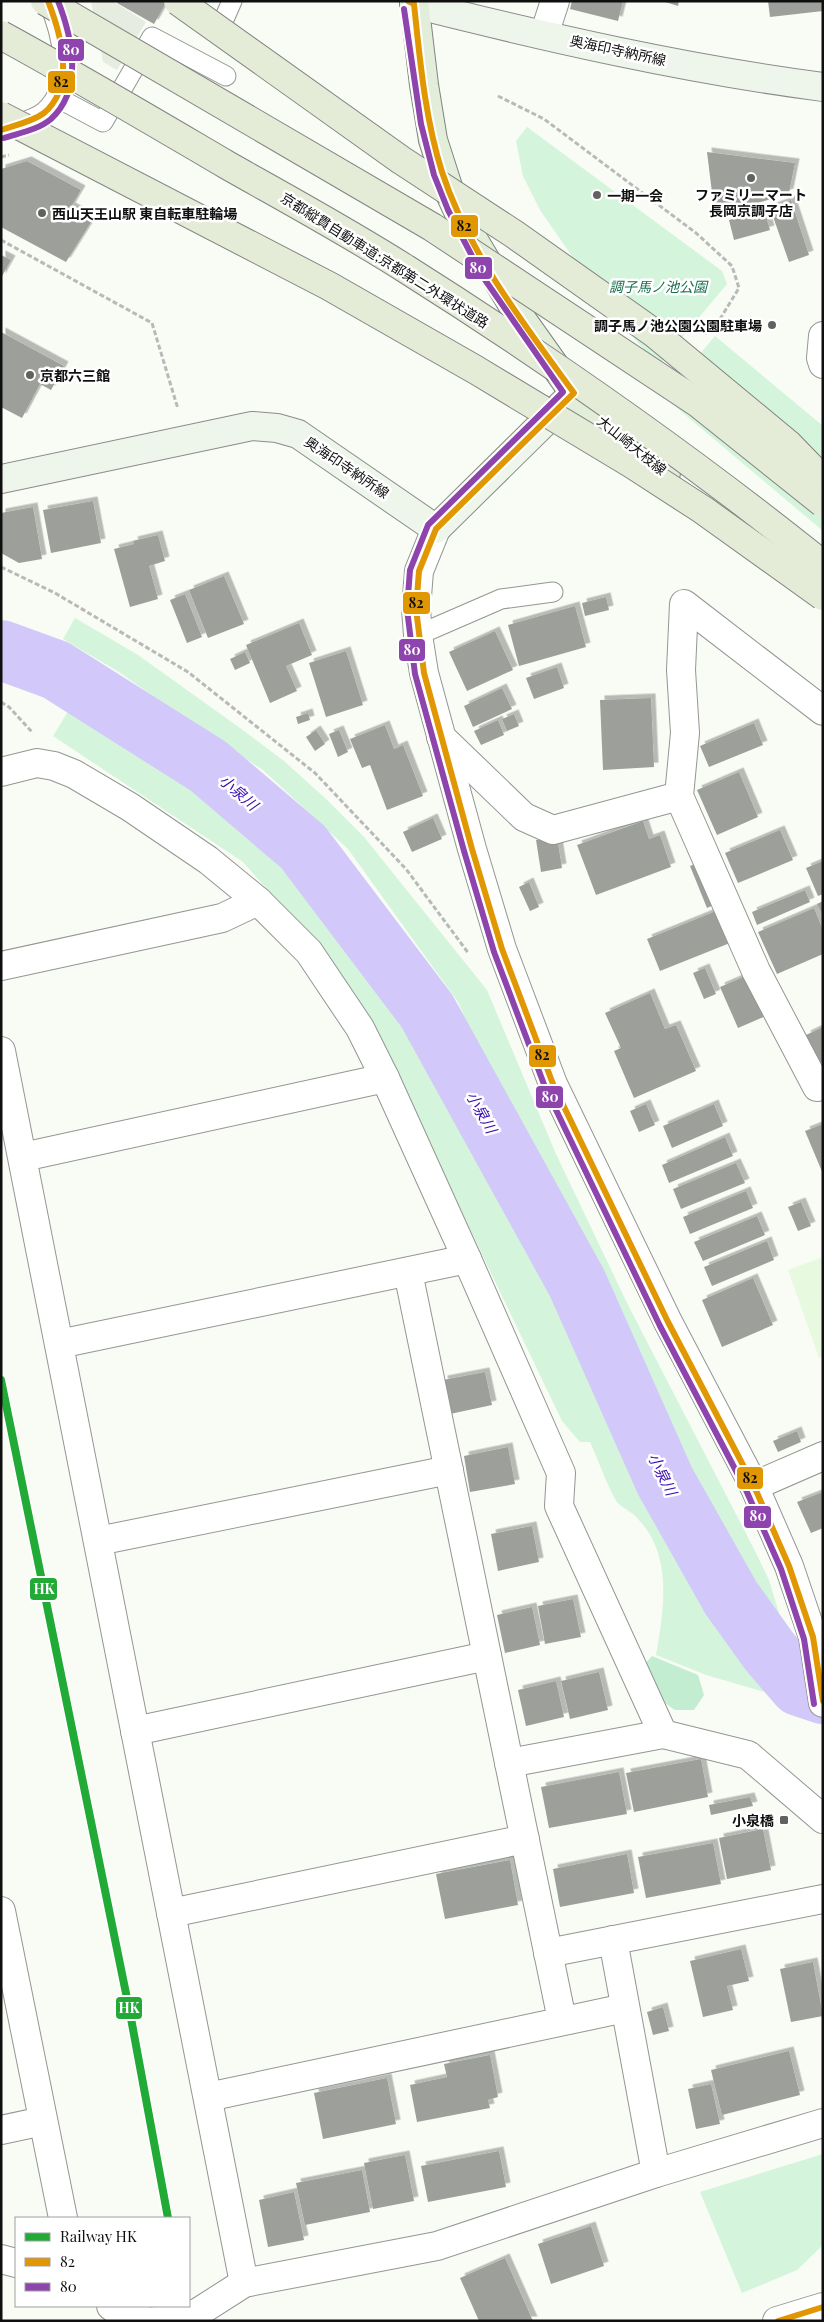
<svg xmlns="http://www.w3.org/2000/svg" width="824" height="2322" font-family="'Playfair Display','Noto Sans JP',serif">
<style>
.farmland{fill:#e7fae0}
.green{fill:#d4f4dc}
.forest{fill:#c2edd0}
.plaza{fill:#e6ede0}
.lines{fill:none;stroke-linecap:round;stroke-linejoin:round}
.river{stroke:#d2c8fa;stroke-width:60}
.building{fill:#9da09a;filter:url(#shadow)}
.service-casing{stroke:#949693;stroke-width:21}
.minor-casing{stroke:#949693;stroke-width:30}
.tertiary-casing{stroke:#949693;stroke-width:30}
.secondary-casing{stroke:#8b8c89;stroke-width:30}
.primary-casing{stroke:#818380;stroke-width:30}
.path{stroke:#b8b9b8;stroke-width:3;stroke-dasharray:5 2.5;stroke-linecap:butt}
.service{stroke:#fefffe;stroke-width:19}
.minor{stroke:#fefffe;stroke-width:28}
.tertiary{stroke:#fefffe;stroke-width:28}
.secondary{stroke:#eef5eb;stroke-width:28}
.primary{stroke:#e2eed9;stroke-width:28}
.motorway-bridge-casing{stroke:#818380;stroke-width:30;stroke-linecap:butt}
.motorway-bridge{stroke:#e4ebd6;stroke-width:28}
.bus-1-casing{stroke:#fff;stroke-width:10}
.bus-2-casing{stroke:#fff;stroke-width:10}
.bus-1{stroke:#e09702;stroke-width:6}
.bus-2{stroke:#8e44ad;stroke-width:6}
.rail-1-casing{stroke:#fff;stroke-width:11}
.rail-1{stroke:#21ab36;stroke-width:8}
.poi-dot{fill:#616260;stroke:#fff;stroke-width:2}
.labels{text-anchor:middle;dominant-baseline:central;stroke-width:5;stroke-linejoin:round;paint-order:stroke}
.street-label{font-size:14px;fill:#0f0f0f;stroke:#fff}
.poi-label{font-size:14px;font-weight:bold;fill:#0f0f0f;stroke:#fff;text-anchor:start}
.park-label{font-size:14px;font-style:italic;fill:#196e4e;stroke:#fff}
.water-label{font-size:15px;font-style:italic;fill:#380cae;stroke:#fff}
.line-badge{stroke:#fff;stroke-width:2}
.badge-label{font-size:14px;text-anchor:middle;font-weight:bold;fill:#fff}
.pale-badge-label{font-size:14px;text-anchor:middle;font-weight:bold;fill:#111}
</style>
<defs>
<filter id="shadow"><feDropShadow dx="4.5" dy="-4.5" stdDeviation="0" flood-color="#0004"/></filter>
</defs>
<rect width="100%" height="100%" fill="#f8fcf5"/>
<!-- farmland -->
<path class="farmland" d="M823,1257V1356L819,1358L788,1270Z"/>
<!-- green -->
<g class="green">
<path d="M527,127L722,271L727,284L659,365L638,343L583,272L540,210L523,176L516,141Z"/>
<path d="M715,336L823,426V531L664,397Z"/>
<path d="M75,618L138,655L240,728L284,761L325,798L364,837L487,990L556,1154L627,1303L755,1551L769,1580L779,1613L757,1615L686,1482L642,1388L541,1191L458,1002L348,849L263,770L191,723L119,672L63,639Z"/>
<path d="M75,700L95,704L201,772L303,869L362,943L417,1018L474,1113L502,1186L528,1239L547,1268L663,1513L704,1606L742,1658L776,1686L775,1695L706,1675L656,1655C664,1610 673,1555 638,1519C633,1512 623,1509 617,1502C609,1490 597,1457 590,1442H580L562,1421L372,1025L312,940L243,862L53,736Z"/>
<path d="M823,2154V2245L797,2270L742,2293L700,2192Z"/>
</g>
<!-- forest -->
<path class="forest" d="M652,1656L698,1675L704,1695L694,1710H675L659,1699L645,1664Z"/>
<!-- plaza -->
<path class="plaza" d="M91,1H117L116,3L146,22L117,70L103,62Z"/>
<g class="lines">
<!-- river -->
<path class="river" d="M1,650L56,670L208,766L303,847L427,1011L577,1283L665,1481L731,1598L769,1651L799,1686L823,1694"/>
</g>
<!-- building -->
<g class="building">
<path d="M118,1H167L154,24L117,3Z"/>
<path d="M572,1H623L618,21L570,9Z"/>
<path d="M662,1H679L678,6Z"/>
<path d="M768,1H823V11L770,17Z"/>
<path d="M707,152L795,163L789,193L715,217Z"/>
<path d="M27,161L81,190L71,207L93,219L66,262L1,227V169Z"/>
<path d="M791,200L809,255L789,262L770,208Z"/>
<path d="M764,210L770,230L734,240L729,220Z"/>
<path d="M1,255L11,260L1,278Z"/>
<path d="M1,332L64,366L51,390L40,384L22,418L1,407Z"/>
<path d="M93,501L101,543L51,553L43,510Z"/>
<path d="M33,507L42,559L19,563L1,553V513Z"/>
<path d="M158,535L165,561L149,566L158,599L130,607L114,549L134,544L133,541Z"/>
<path d="M224,576L244,624L208,638L189,590Z"/>
<path d="M185,594L202,637L187,643L170,600Z"/>
<path d="M606,597L609,610L585,616L582,603Z"/>
<path d="M575,606L586,647L519,666L508,625Z"/>
<path d="M299,623L312,655L286,666L297,691L270,703L246,645Z"/>
<path d="M495,631L513,670L467,691L449,652Z"/>
<path d="M346,651L363,705L326,717L309,663Z"/>
<path d="M245,652L250,663L235,670L230,659Z"/>
<path d="M557,667L564,688L534,699L526,678Z"/>
<path d="M502,688L512,709L473,727L464,706Z"/>
<path d="M651,698L654,767L603,770L600,700Z"/>
<path d="M308,713L310,720L298,724L296,717Z"/>
<path d="M514,714L519,726L507,731L502,719Z"/>
<path d="M498,720L504,735L481,745L474,731Z"/>
<path d="M754,723L763,745L709,767L700,746Z"/>
<path d="M385,725L394,749L403,745L423,796L387,810L370,765L362,768L350,739Z"/>
<path d="M316,730L325,744L315,751L306,737Z"/>
<path d="M339,730L348,752L338,757L329,734Z"/>
<path d="M739,772L758,817L717,835L697,790Z"/>
<path d="M433,818L442,839L412,852L403,832Z"/>
<path d="M643,821L649,839L660,835L671,867L596,895L577,845Z"/>
<path d="M780,830L793,860L738,883L725,853Z"/>
<path d="M557,837L562,868L541,872L536,840Z"/>
<path d="M705,860L722,901L707,908L690,866Z"/>
<path d="M823,861V894L818,896L806,868Z"/>
<path d="M529,882L539,907L530,911L519,887Z"/>
<path d="M805,890L810,902L757,925L752,912Z"/>
<path d="M823,901V916L817,904Z"/>
<path d="M814,908L823,930V954L777,974L758,932Z"/>
<path d="M716,911L730,943L660,971L647,939Z"/>
<path d="M705,968L716,994L704,999L693,973Z"/>
<path d="M748,975L766,1016L738,1028L720,987Z"/>
<path d="M650,993L665,1029L676,1025L696,1071L634,1098L614,1051L621,1048L605,1013Z"/>
<path d="M823,1027V1062L818,1064L806,1035Z"/>
<path d="M646,1104L655,1125L639,1132L630,1111Z"/>
<path d="M714,1104L723,1126L672,1148L663,1126Z"/>
<path d="M823,1124V1174L805,1131Z"/>
<path d="M725,1137L733,1156L669,1183L662,1165Z"/>
<path d="M736,1163L745,1183L681,1209L673,1189Z"/>
<path d="M746,1191L753,1208L690,1234L683,1217Z"/>
<path d="M801,1202L811,1226L798,1231L788,1207Z"/>
<path d="M757,1216L765,1235L703,1261L694,1242Z"/>
<path d="M767,1241L774,1260L712,1286L704,1267Z"/>
<path d="M753,1278L773,1325L722,1347L702,1300Z"/>
<path d="M485,1372L492,1405L450,1414L443,1380Z"/>
<path d="M797,1431L801,1442L778,1452L773,1441Z"/>
<path d="M508,1447L515,1484L470,1492L464,1456Z"/>
<path d="M823,1492V1528L811,1533L797,1502Z"/>
<path d="M532,1526L539,1562L498,1571L491,1534Z"/>
<path d="M573,1599L581,1637L545,1644L538,1606Z"/>
<path d="M532,1607L540,1645L505,1653L497,1615Z"/>
<path d="M599,1672L608,1710L570,1719L561,1681Z"/>
<path d="M556,1681L564,1717L526,1726L518,1690Z"/>
<path d="M701,1759L708,1797L634,1812L626,1773Z"/>
<path d="M619,1772L627,1814L549,1828L541,1787Z"/>
<path d="M750,1797L753,1806L711,1815L709,1805Z"/>
<path d="M763,1829L771,1870L727,1879L719,1838Z"/>
<path d="M713,1843L721,1884L646,1898L638,1857Z"/>
<path d="M627,1854L634,1893L560,1907L553,1869Z"/>
<path d="M510,1860L518,1905L445,1919L436,1874Z"/>
<path d="M741,1949L749,1981L727,1986L733,2010L703,2017L690,1961Z"/>
<path d="M813,1962L823,2016L791,2022L780,1969Z"/>
<path d="M663,2007L669,2031L653,2035L647,2012Z"/>
<path d="M789,2051L800,2095L722,2115L711,2070Z"/>
<path d="M490,2055L498,2097L488,2100L490,2108L417,2122L410,2085L447,2077L444,2064Z"/>
<path d="M387,2078L396,2124L323,2139L314,2093Z"/>
<path d="M711,2084L720,2124L696,2129L688,2089Z"/>
<path d="M499,2151L506,2187L428,2202L421,2166Z"/>
<path d="M405,2155L414,2201L373,2209L364,2163Z"/>
<path d="M362,2170L370,2212L305,2225L296,2183Z"/>
<path d="M294,2192L304,2240L268,2247L259,2200Z"/>
<path d="M591,2226L604,2266L551,2284L538,2244Z"/>
<path d="M505,2258L533,2321H479L460,2278Z"/>
</g>
<g class="lines">
<defs>
<g id="service">
<path d="M225,17L232,1"/>
<path d="M56,97L103,122L152,37L226,76"/>
<path d="M9,127C20,123 36,119 45,111C75,85 62,33 48,1"/>
<path d="M418,635L501,599L553,592"/>
</g>
<g id="minor">
<path d="M544,35L555,1"/>
<path d="M823,336L821,358L823,364"/>
<path d="M823,711L684,604L681,670L685,733L679,796L756,971L817,1087L823,1084"/>
<path d="M441,737L524,817L553,830L679,796"/>
<path d="M1,772L37,763L54,766L74,774L130,807L208,860L258,901L309,952L360,1028L385,1078L467,1259L561,1473L559,1506L663,1734L748,1755L823,1819"/>
<path d="M1,966L222,918L258,901"/>
<path d="M1,1051L244,2283"/>
<path d="M23,1157L385,1078"/>
<path d="M408,1272L562,2020"/>
<path d="M59,1344L467,1259"/>
<path d="M754,1486L823,1456"/>
<path d="M98,1541L449,1470"/>
<path d="M135,1731L487,1656"/>
<path d="M509,1763L663,1734"/>
<path d="M171,1913L525,1839"/>
<path d="M613,1940L656,2173"/>
<path d="M548,1953L823,1899"/>
<path d="M208,2097L625,2008"/>
<path d="M1,2130L43,2121"/>
<path d="M111,2306L124,2316L147,2321"/>
<path d="M155,2321L197,2313L244,2283L437,2246L656,2173L823,2123"/>
</g>
<g id="tertiary">
<path d="M436,529L419,571L416,609L418,635L424,673L472,849L502,949L553,1084L668,1322L754,1486L789,1566L813,1637L823,1703"/>
<path d="M1,1911L63,2218"/>
<path d="M1,2259L16,2263"/>
<path d="M777,2321L823,2307"/>
</g>
<g id="secondary">
<path d="M414,4C549,38 685,69 823,87"/>
<path d="M1,479L252,426L277,428L298,434L436,529L574,393"/>
</g>
<path id="primary" d="M414,1L424,85L433,140L451,196L464,224L518,314L574,393L613,433L666,473"/>
</defs>
<!-- service casing -->
<use href="#service" class="service-casing"/>
<!-- minor casing -->
<use href="#minor" class="minor-casing"/>
<!-- tertiary casing -->
<use href="#tertiary" class="tertiary-casing"/>
<!-- secondary casing -->
<use href="#secondary" class="secondary-casing"/>
<!-- primary casing -->
<use href="#primary" class="primary-casing"/>
<!-- path -->
<g class="path">
<path d="M498,96L544,119L696,233L732,266L739,288L720,319L705,334"/>
<path d="M1,157L9,155"/>
<path d="M1,240L152,323L178,409"/>
<path d="M1,567L55,593L188,672L315,773L406,869L469,954"/>
<path d="M1,702L9,707L32,732"/>
</g>
<!-- service -->
<use href="#service" class="service"/>
<!-- minor -->
<use href="#minor" class="minor"/>
<!-- tertiary -->
<use href="#tertiary" class="tertiary"/>
<!-- secondary -->
<use href="#secondary" class="secondary"/>
<!-- primary -->
<use href="#primary" class="primary"/>
<defs>
<g id="motorway-bridge">
<path d="M45,1L432,227L698,403L823,503"/>
<path d="M178,1L401,160L514,234L654,333L788,444L823,480"/>
<path d="M1,35C78,77 152,121 227,165C287,199 348,232 406,269C550,360 690,458 823,565"/>
<path d="M1,116L329,286L476,370L632,464L703,510L823,596"/>
</g>
</defs>
<!-- motorway-bridge casing -->
<use href="#motorway-bridge" class="motorway-bridge-casing"/>
<!-- motorway-bridge -->
<use href="#motorway-bridge" class="motorway-bridge"/>
<defs>
<g id="bus-1">
<path d="M408,1L414,4C420,61 425,118 442,172C469,254 524,324 574,393L436,529L419,571L416,609L424,673L472,849L502,949L553,1084L668,1322L754,1486L789,1566L813,1637L823,1701"/>
<path d="M1,130C15,125 32,122 44,113C76,86 61,34 48,1"/>
<path d="M778,2321L823,2307"/>
</g>
<g id="bus-2">
<path d="M404,9L421,124L434,175L448,210L483,277L563,392L428,525L410,570L407,609L415,674L464,851L494,952L545,1087L660,1326L746,1490L781,1569L804,1639L814,1704"/>
<path d="M4,138C19,133 38,130 51,119C84,89 72,37 58,1"/>
</g>
</defs>
<!-- bus-1 casing -->
<use href="#bus-1" class="bus-1-casing"/>
<!-- bus-2 casing -->
<use href="#bus-2" class="bus-2-casing"/>
<!-- bus-1 -->
<use href="#bus-1" class="bus-1"/>
<!-- bus-2 -->
<use href="#bus-2" class="bus-2"/>
<defs>
<path id="rail-1" d="M1,1380L130,2013L168,2218"/>
</defs>
<!-- rail-1 casing -->
<use href="#rail-1" class="rail-1-casing"/>
<!-- rail-1 -->
<use href="#rail-1" class="rail-1"/>
</g>
<!-- markers -->
<g class="poi-dot">
<circle cx="751" cy="178" r="5"/>
<circle cx="597" cy="195" r="5"/>
<circle cx="42" cy="213" r="5"/>
<circle cx="772" cy="325" r="5"/>
<circle cx="30" cy="375" r="5"/>
<rect x="779" y="1815" width="10" height="10" rx="2.5"/>
</g>
<g class="labels">
<!-- street labels -->
<g class="street-label">
<text transform="translate(618 50) rotate(12)">奥海印寺納所線</text>
<text transform="translate(385 260) rotate(32)">京都縦貫自動車道;京都第二外環状道路</text>
<text transform="translate(632 445) rotate(39)">大山崎大枝線</text>
<text transform="translate(347 467) rotate(34)">奥海印寺納所線</text>
</g>
<!-- poi labels -->
<g class="poi-label">
<text x="751" y="194" text-anchor="middle">ファミリーマート<tspan x="751" dy="16">長岡京調子店</tspan></text>
<text x="607" y="195">一期一会</text>
<text x="52" y="213">西山天王山駅 東自転車駐輪場</text>
<text x="762" y="325" text-anchor="end">調子馬ノ池公園公園駐車場</text>
<text x="40" y="375">京都六三館</text>
<text x="774" y="1820" text-anchor="end">小泉橋</text>
</g>
<!-- park labels -->
<g class="park-label">
<text x="658" y="286">調子馬ノ池公園</text>
</g>
<!-- water labels -->
<g class="water-label">
<text transform="translate(239 792) rotate(41)">小泉川</text>
<text transform="translate(482 1112) rotate(61)">小泉川</text>
<text transform="translate(663 1474) rotate(64)">小泉川</text>
</g>
</g>
<g class="line-badge">
<rect x="57" y="38" width="28" height="24" rx="5" fill="#8e44ad"/>
<rect x="47" y="70" width="29" height="24" rx="5" fill="#e09702"/>
<rect x="450" y="214" width="29" height="24" rx="5" fill="#e09702"/>
<rect x="464" y="256" width="29" height="24" rx="5" fill="#8e44ad"/>
<rect x="402" y="591" width="29" height="24" rx="5" fill="#e09702"/>
<rect x="398" y="638" width="28" height="24" rx="5" fill="#8e44ad"/>
<rect x="528" y="1044" width="29" height="24" rx="5" fill="#e09702"/>
<rect x="535" y="1085" width="29" height="24" rx="5" fill="#8e44ad"/>
<rect x="736" y="1466" width="28" height="24" rx="5" fill="#e09702"/>
<rect x="743" y="1505" width="29" height="24" rx="5" fill="#8e44ad"/>
<rect x="29" y="1577" width="29" height="24" rx="5" fill="#21ab36"/>
<rect x="115" y="1996" width="28" height="24" rx="5" fill="#21ab36"/>
</g>
<g class="badge-label">
<text x="71" y="55">80</text>
<text x="478" y="273">80</text>
<text x="412" y="655">80</text>
<text x="550" y="1102">80</text>
<text x="758" y="1521">80</text>
<text x="44" y="1594">HK</text>
<text x="129" y="2013">HK</text>
</g>
<g class="pale-badge-label">
<text x="61" y="87">82</text>
<text x="464" y="231">82</text>
<text x="416" y="608">82</text>
<text x="542" y="1060">82</text>
<text x="750" y="1483">82</text>
</g>
<!-- border -->
<rect width="824" height="2322" fill="none" stroke="#0f0f0f" stroke-width="5"/>
<!-- legend -->
<rect x="15" y="2217" width="175" height="90" fill="#ffffff" stroke="#9f9f9f"/>
<rect x="25" y="2233" width="25" height="8" fill="#21ab36" stroke="#9f9f9f"/>
<text x="60" y="2242" font-size="15" fill="#0f0f0f">Railway HK</text>
<rect x="25" y="2258" width="25" height="8" fill="#e09702" stroke="#9f9f9f"/>
<text x="60" y="2267" font-size="15" fill="#0f0f0f">82</text>
<rect x="25" y="2283" width="25" height="8" fill="#8e44ad" stroke="#9f9f9f"/>
<text x="60" y="2292" font-size="15" fill="#0f0f0f">80</text>
</svg>
